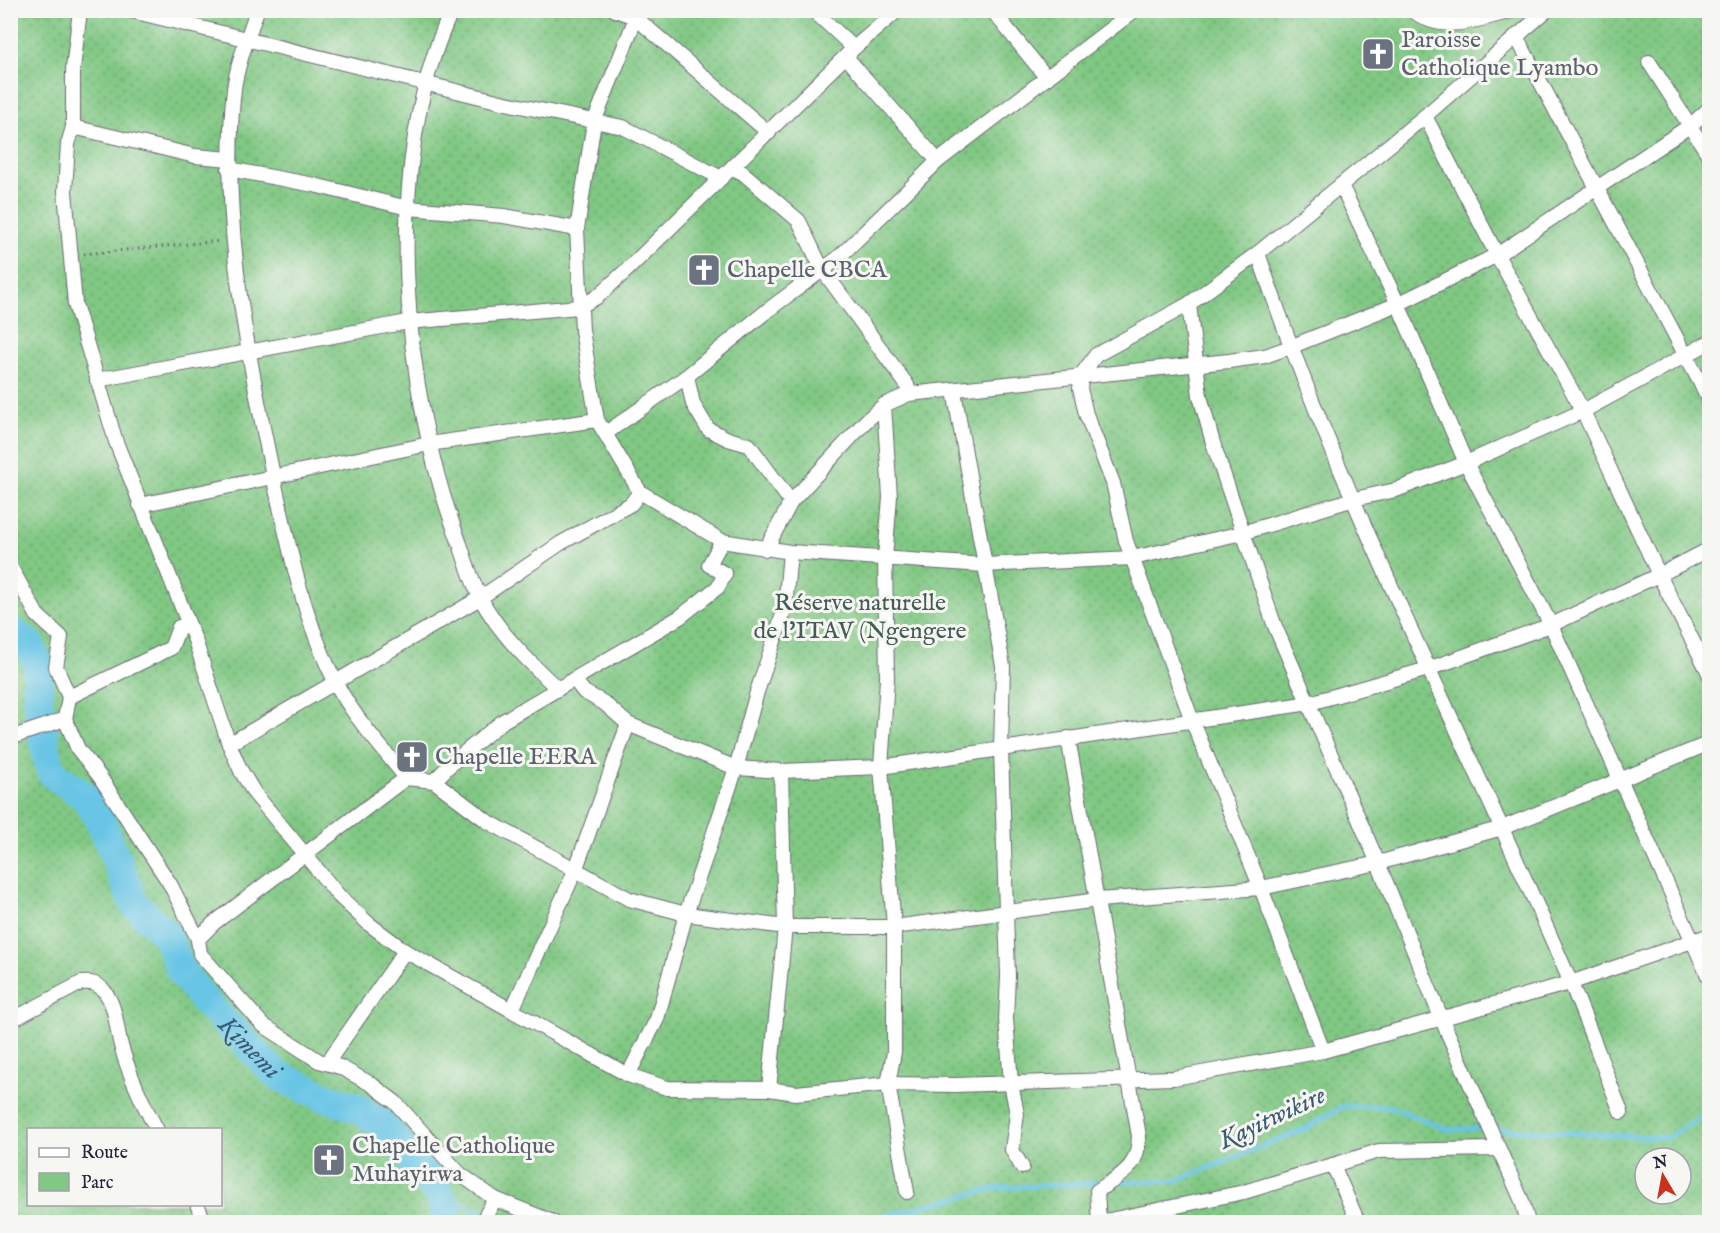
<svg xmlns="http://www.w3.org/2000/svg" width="1720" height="1233" font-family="'IM FELL English',serif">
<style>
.green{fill:url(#green-dots);stroke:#51755f;stroke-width:1.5;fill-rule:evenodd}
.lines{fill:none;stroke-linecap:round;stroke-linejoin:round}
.stream{stroke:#67c5e5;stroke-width:5}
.river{stroke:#67c5e5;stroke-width:30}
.street-casing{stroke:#6a6871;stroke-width:16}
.path{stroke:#6a6871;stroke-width:3;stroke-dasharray:1.5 4.5;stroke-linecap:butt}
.street{stroke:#fff;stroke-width:14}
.labels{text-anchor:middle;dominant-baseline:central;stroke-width:6;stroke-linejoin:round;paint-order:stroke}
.worship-label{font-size:24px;fill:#5b616d;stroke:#f6f6f2;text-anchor:start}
.park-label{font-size:24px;fill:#435c54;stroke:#f6f6f2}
.water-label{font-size:26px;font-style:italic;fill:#3a5b76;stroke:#f6f6f2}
</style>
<defs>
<pattern id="green-dots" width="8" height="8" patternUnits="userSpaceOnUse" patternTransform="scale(1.5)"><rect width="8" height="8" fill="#80c883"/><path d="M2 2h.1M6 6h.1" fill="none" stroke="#68a26c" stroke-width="1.8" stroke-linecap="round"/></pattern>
</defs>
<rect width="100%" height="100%" fill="#f6f6f2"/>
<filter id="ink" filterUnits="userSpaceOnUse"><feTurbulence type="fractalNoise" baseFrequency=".0167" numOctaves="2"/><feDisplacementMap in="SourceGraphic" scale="12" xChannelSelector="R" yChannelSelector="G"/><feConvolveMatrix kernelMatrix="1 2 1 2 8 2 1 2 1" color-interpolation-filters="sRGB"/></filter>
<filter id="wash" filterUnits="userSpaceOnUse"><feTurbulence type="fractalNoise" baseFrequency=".008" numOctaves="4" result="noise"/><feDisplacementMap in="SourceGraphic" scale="24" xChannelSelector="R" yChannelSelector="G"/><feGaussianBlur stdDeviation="1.35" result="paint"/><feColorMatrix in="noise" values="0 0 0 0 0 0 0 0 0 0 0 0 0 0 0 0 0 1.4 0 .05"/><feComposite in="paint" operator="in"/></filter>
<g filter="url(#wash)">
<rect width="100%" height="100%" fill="#f1e9d5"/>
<!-- green -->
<path class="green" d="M10,11H1709V1222H11ZM28,1130H220V1204H28ZM1645,1158H1681V1194H1645Z"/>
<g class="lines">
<!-- stream -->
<g class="stream">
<path d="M1116,1182L1176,1181L1305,1129L1343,1106L1391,1107L1449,1130L1479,1128L1667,1138L1710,1111"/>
<path d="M439,1193L500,1222"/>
<path d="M706,1222H746"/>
<path d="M845,1222L872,1219L996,1188L1101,1183"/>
</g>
<!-- river -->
<path class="river" id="s1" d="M10,630L30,645L38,664V703L48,761L53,774L86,797L102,824L134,904L167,935L181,971L205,1002L277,1075L323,1096L357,1108L381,1124L439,1193L446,1211V1222"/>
</g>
</g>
<g filter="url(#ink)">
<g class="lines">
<defs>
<g id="street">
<path d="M80,10L73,69V127L68,144L65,191L75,304L116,442L195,640L229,744L241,771L255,794L339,896L369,924L405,951L628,1075L667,1088L769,1089L796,1093L888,1084L955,1085L1174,1078L1323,1051L1570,983L1710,935"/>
<path d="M128,10L501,102L623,127L721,178"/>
<path d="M257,10C249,35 237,63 234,89C220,219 247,353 274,480C289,548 304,621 336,683C354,718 382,747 406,778"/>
<path d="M452,10C381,160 401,393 460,544C466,562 472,582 481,599C500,634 529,662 558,689"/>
<path d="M615,10L635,17L769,133"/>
<path d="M639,10L594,122L577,229L582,330L597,420L640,492L722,541L790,552L984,565L1133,558L1242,533L1354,499L1396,490L1466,463L1583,411L1710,342"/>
<path d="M813,10L854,48"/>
<path d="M992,10L1047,78"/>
<path d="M1413,10C1441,36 1483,18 1515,10"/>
<path d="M1516,36L1710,401"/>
<path d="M846,57L938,161"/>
<path d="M1649,62L1710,157"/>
<path d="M1425,116L1497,255L1583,411L1659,575L1710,675"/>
<path d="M73,127L195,156L230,159"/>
<path d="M733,168L743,173L799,221L822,269L907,385L909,394"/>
<path d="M229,169L314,185L408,208L504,216L577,229"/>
<path d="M1341,185L1398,304L1466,463L1551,625L1710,980"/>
<path d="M1258,253C1342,504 1466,739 1570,981C1588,1024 1604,1068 1621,1112"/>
<path d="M1189,304L1200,396L1213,443L1274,624L1378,863L1442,1020L1522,1201L1528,1222"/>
<path d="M687,376L693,404L708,429L728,439L749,445L791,502"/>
<path d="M97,380L408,322L579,307L597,297L629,268L854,48L898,10"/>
<path d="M954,391L1003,666L1001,749L1008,976L1006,1019L1011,1083L1017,1114L1012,1150L1022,1167"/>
<path d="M884,405L890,497L885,558L887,679L881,767L894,927V1052L888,1084L907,1192"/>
<path d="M606,433L687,376L768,310L837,259L938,161L1135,10"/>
<path d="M140,505L429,444L597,420"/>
<path d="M766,549L791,502L866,421L884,405L909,394L1229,361L1265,356L1290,347L1398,304L1497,255L1691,125L1710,108"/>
<path d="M10,566L37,615L61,637L56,667L69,697L65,719L78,749L100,777L170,884L198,939L200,954L263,1025L319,1061L340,1067L371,1084L395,1102L460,1174L495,1199L553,1222"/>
<path d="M574,679L584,692L604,703L628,724L736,768L781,771L881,767L1310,703L1428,669L1551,625L1659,575L1710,549"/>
<path d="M69,697L171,648L179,627L189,625"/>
<path d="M10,738L65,719"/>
<path d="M1068,738L1139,1136C1138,1169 1122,1174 1097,1191L1099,1222"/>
<path d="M229,744L480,598L561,543L631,504L640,492"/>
<path d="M434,781L452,763L503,721L680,617L718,587L725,574L709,565L722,541"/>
<path d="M198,939L214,923L406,778L434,781L487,821L629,899L686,914L785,927H894L1098,900L1261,888L1378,863L1502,828L1710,743"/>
<path d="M512,1010L575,871L628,724"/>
<path d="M10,1021L81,983C91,982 98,983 105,992C117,1008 116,1030 122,1049C130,1077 143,1104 157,1130"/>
<path d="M1323,1051L1261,888L1190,715L1126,541L1113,483L1086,414L1080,388L1082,374L1096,355L1189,304L1258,253L1425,116L1547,10"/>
<path d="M327,1063L405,951"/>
<path d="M628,1075L657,1019L686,914L736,768L757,692L785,608L790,552"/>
<path d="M769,1089L785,927L781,771"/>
<path d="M1333,1165L1358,1222"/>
<path d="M197,1204L204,1222"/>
<path d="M482,1222L495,1199"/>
<path d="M1100,1222L1244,1192L1379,1151L1499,1149"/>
</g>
</defs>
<!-- street casing -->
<use href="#street" class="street-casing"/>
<!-- path -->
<path class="path" d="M84,254L220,241"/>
<!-- street -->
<use href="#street" class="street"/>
</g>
</g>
<!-- icons -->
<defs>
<symbol id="church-square" viewBox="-11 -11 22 22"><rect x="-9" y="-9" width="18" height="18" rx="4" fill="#6b7280" stroke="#f6f6f2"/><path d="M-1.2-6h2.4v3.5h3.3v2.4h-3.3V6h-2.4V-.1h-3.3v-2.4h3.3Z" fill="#fff"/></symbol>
</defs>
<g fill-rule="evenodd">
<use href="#church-square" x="1359" y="35" width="38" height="38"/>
<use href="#church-square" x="685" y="251" width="38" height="38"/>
<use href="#church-square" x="393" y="738" width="38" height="38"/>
<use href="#church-square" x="310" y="1141" width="38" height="38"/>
</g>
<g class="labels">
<!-- worship labels -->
<g class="worship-label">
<text x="1401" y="40">Paroisse<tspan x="1401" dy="28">Catholique Lyambo</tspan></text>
<text x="727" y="270">Chapelle CBCA</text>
<text x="435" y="757">Chapelle EERA</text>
<text x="352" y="1146">Chapelle Catholique<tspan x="352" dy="28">Muhayirwa</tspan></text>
</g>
<!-- park labels -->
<g class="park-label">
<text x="860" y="603">Réserve naturelle<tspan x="860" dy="28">de l'ITAV (Ngengere</tspan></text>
</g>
<!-- water labels -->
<g class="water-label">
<text stroke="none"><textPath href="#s1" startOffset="502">Kimemi</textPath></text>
<text transform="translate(1272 1118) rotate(-25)">Kayitwikire</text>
</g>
</g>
<!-- margin -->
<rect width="1720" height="1233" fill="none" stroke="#f6f6f2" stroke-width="36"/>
<!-- legend -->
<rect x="27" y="1128" width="195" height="78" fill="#f6f6f2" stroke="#a1a1a9" stroke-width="1.5"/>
<rect x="39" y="1148" width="30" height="9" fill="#ffffff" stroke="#a1a1a9" stroke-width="1.5"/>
<text x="81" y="1158" font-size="18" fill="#22223b">Route</text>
<rect x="39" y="1173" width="30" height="18" fill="#80c883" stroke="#a1a1a9" stroke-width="1.5"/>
<text x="81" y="1188" font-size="18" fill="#22223b">Parc</text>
<!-- north arrow -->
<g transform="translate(1663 1176) rotate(350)"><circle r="28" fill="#f6f6f2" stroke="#a1a1a9" stroke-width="1.5"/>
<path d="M0-4.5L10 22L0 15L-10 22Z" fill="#c8321e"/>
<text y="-9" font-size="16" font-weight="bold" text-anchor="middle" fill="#22223b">N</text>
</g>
</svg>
